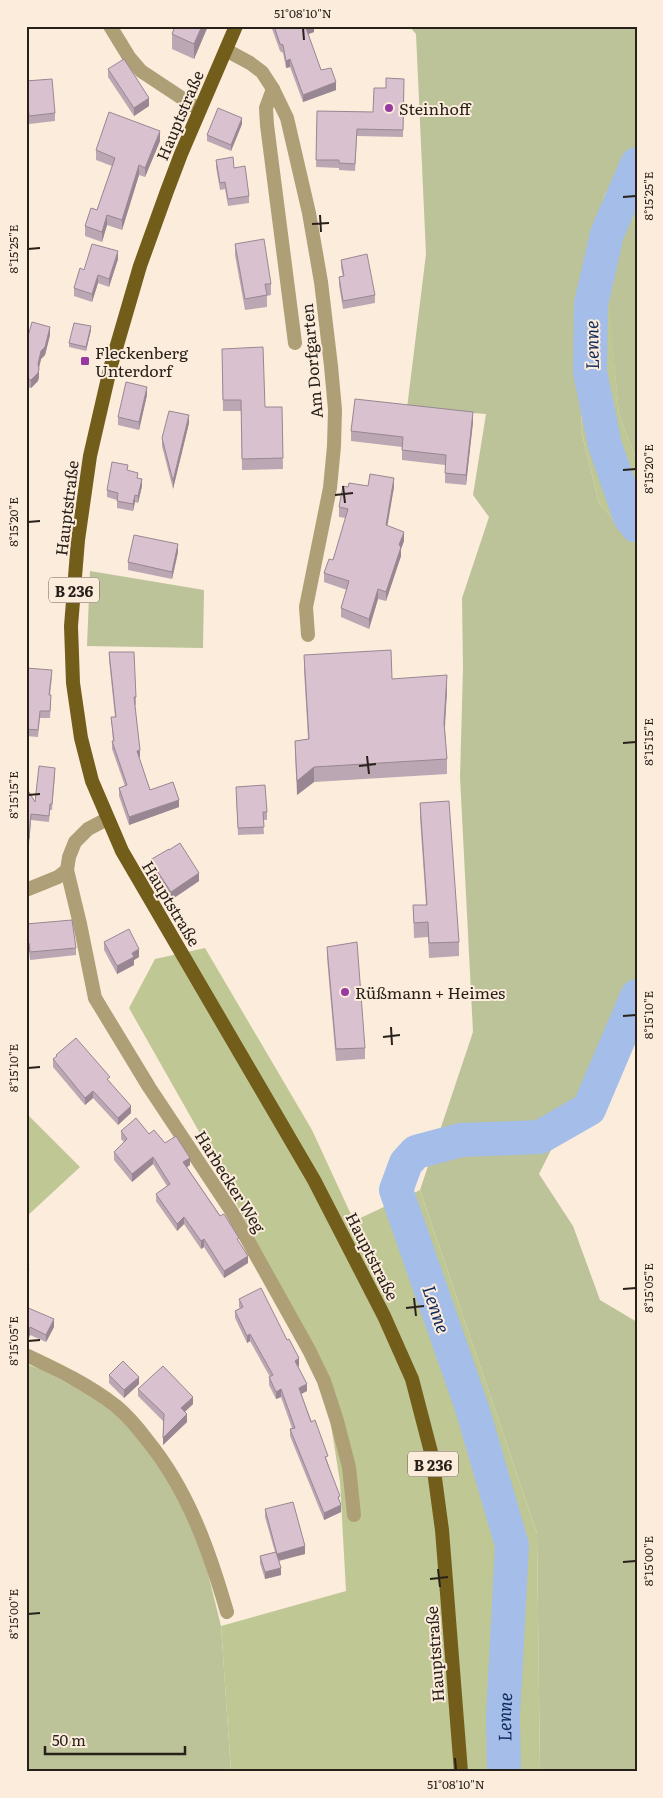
<svg xmlns="http://www.w3.org/2000/svg" width="663" height="1798" font-family="Literata,serif">
<style>
.green{fill:#bcc398}
.forest{fill:#bfc794}
.lines{fill:none;stroke-linecap:round;stroke-linejoin:round}
.river{stroke:#a4bde9;stroke-width:34}
.minor{stroke:#ae9f77;stroke-width:14}
.primary{stroke:#735d1a;stroke-width:14}
.wall{fill:#bba6b3}
.shaded-wall{fill:#988792}
.building{fill:#d9c1d0;stroke:#988792}
.ticks{fill:none;stroke:#28211a;stroke-width:2}
.poi-dot{fill:#9839a1;stroke:#fcecdc;stroke-width:2}
.labels{text-anchor:middle;dominant-baseline:central;stroke-width:4;stroke-linejoin:round;paint-order:stroke}
.shield{fill:#fcecdc;stroke:#685e54;stroke-width:1}
.shield-label{font-size:15px;font-weight:bold;fill:#28211a}
.poi-label{font-size:16px;fill:#28211a;stroke:#fcecdc;text-anchor:start}
.street-label{font-size:16px;fill:#28211a;stroke:#fcecdc}
.water-label{font-size:18px;font-style:italic;fill:#0e295c;stroke:#fcecdc}
.neatline{fill:none;stroke:#28211a;stroke-width:2}
.ticks-label{font-size:12px;text-anchor:middle;fill:#28211a}
</style>
<rect width="100%" height="100%" fill="#fcecdc"/>
<!-- green -->
<g class="green">
<path d="M409,26H637V147L603,197L607,239L626,216L637,225V462L619,414L604,263L589,265L581,430L599,503L637,546V978L539,1174L573,1226L600,1300L637,1322V1772H540L537,1533L420,1190L473,1032L460,777L463,668L462,598L489,517L473,495L486,414L407,408L426,254L416,34Z"/>
<path d="M90,571L204,590L203,648L87,646Z"/>
<path d="M26,1364L40,1369L99,1400L129,1422L170,1478L201,1545L221,1626L231,1772H26Z"/>
</g>
<!-- forest -->
<g class="forest">
<path d="M637,147V225L626,217L607,239L593,236L603,197Z"/>
<path d="M605,263L619,414L637,462V546L599,503L581,430L589,265Z"/>
<path d="M205,948L312,1130L354,1221L420,1190L537,1533L540,1772H231L221,1626L346,1591L340,1482L324,1381L214,1158L129,1008L155,959Z"/>
<path d="M26,1113L80,1167L26,1217Z"/>
</g>
<g class="lines">
<!-- river -->
<g class="river">
<path d="M637,164L607,234L591,304L590,372L605,445L630,517L637,526"/>
<path id="s1" d="M504,1772L503,1716L512,1545L472,1408L396,1190L406,1163L416,1152L461,1140L540,1137L589,1109L637,996"/>
</g>
<!-- minor -->
<g class="minor">
<path d="M110,26L129,57L141,71L200,110"/>
<path d="M226,50L250,63L262,72L273,89L287,118L309,213L321,282L331,366L335,410L334,446L330,488L306,607L308,635"/>
<path d="M273,89L266,108L267,125L295,343"/>
<path d="M107,819L88,829L75,842L69,857L67,870L80,924L95,998L149,1087L232,1212L309,1350L324,1381L337,1421L349,1467L354,1515"/>
<path d="M26,890L58,877L67,870"/>
<path d="M26,1355C58,1370 89,1385 116,1406C128,1416 138,1428 147,1440C188,1490 209,1550 227,1612"/>
</g>
<!-- primary -->
<path class="primary" d="M236,26L181,154L167,191L140,266L110,369L90,456L78,540L71,626L73,683L81,738L92,781L122,851L314,1180L384,1316L412,1379L432,1456L442,1530L461,1772"/>
</g>
<!-- wall -->
<g class="wall">
<path d="M175,26H208L194,59L172,49V34Z"/>
<path d="M271,26H314V32L308,34L321,70L336,90L303,102L290,67L286,68L283,53L280,51Z"/>
<path d="M108,69L149,106L134,116L108,77Z"/>
<path d="M404,79L403,137L357,136L355,171L339,170V168L316,167L317,111L373,112L386,88Z"/>
<path d="M26,81L55,113V121L29,124L28,112H26Z"/>
<path d="M242,124L231,151L207,141V135Z"/>
<path d="M160,141L145,177L139,175L122,230L107,225L102,242L85,236V226L97,210L112,166L96,160V150Z"/>
<path d="M216,160L234,168L249,196V203L228,206L225,189L220,190L216,167Z"/>
<path d="M235,244L271,284V295L267,296V307L245,310L235,255Z"/>
<path d="M118,259L109,287L98,283L92,302L74,296V288L84,270Z"/>
<path d="M341,260L375,295V303L343,309L339,285V277H343L341,267Z"/>
<path d="M91,330L86,351L69,347V343Z"/>
<path d="M50,335L45,355L41,359L39,368V377L38,381L31,388L26,387V343Z"/>
<path d="M222,360L265,407H282L283,469L242,470L241,411H223Z"/>
<path d="M147,395L139,430L118,425V417Z"/>
<path d="M473,422L466,485L445,483V465L402,460V447L351,441V431Z"/>
<path d="M189,423L173,489L162,446V438Z"/>
<path d="M128,471L138,478L142,486L138,503L135,502L133,511L117,508V500L107,497V490Z"/>
<path d="M368,486L394,487L387,525L404,541L401,549V556L386,601L378,599L369,629L341,617V608L347,590L324,582V573L333,560L346,518L339,517V507L348,487Z"/>
<path d="M178,552L172,579L128,570V562Z"/>
<path d="M109,652L136,697V705H135L140,757L139,758L150,790L179,807L129,825L119,796V788L125,786L112,749V741H113L111,717H115L109,660Z"/>
<path d="M304,655L392,679L447,690L445,729L447,759V774L314,782L297,795L295,755V741L308,739L304,670Z"/>
<path d="M26,668L52,677L50,695L51,702L50,718H40L38,737L26,736Z"/>
<path d="M55,774L52,810H50L49,822L31,820L29,845H26V787L35,802Z"/>
<path d="M236,794L267,812V820H263L264,834L238,835Z"/>
<path d="M420,803L459,942V956L429,958L428,937L414,938L413,905H426L420,818Z"/>
<path d="M150,860L199,881L171,900L150,868Z"/>
<path d="M26,924L76,948V955L30,960L29,950H26Z"/>
<path d="M104,942L139,957L134,960V965L117,974L104,950Z"/>
<path d="M327,947L365,1048V1059L336,1061L327,958Z"/>
<path d="M56,1055L110,1082L131,1113L118,1125L93,1098L85,1105L53,1067V1059L56,1057Z"/>
<path d="M121,1131L149,1134L165,1143L190,1165L187,1167L239,1243L248,1263L224,1278L204,1247L201,1249L184,1224L177,1231L156,1201V1194L167,1186L153,1164L132,1182L114,1160V1152L124,1142L121,1139Z"/>
<path d="M239,1299L299,1366L298,1367L307,1391L301,1394L328,1463L340,1502L341,1512L324,1520L290,1436V1429L292,1428L281,1397L276,1399L269,1385V1377H270L250,1341L247,1343L235,1318V1311L240,1308L239,1307Z"/>
<path d="M26,1307L54,1327L46,1342L30,1335L27,1342H26Z"/>
<path d="M109,1375L139,1384L124,1398L109,1383Z"/>
<path d="M138,1389L193,1404L185,1412L187,1422L163,1445V1421L138,1396Z"/>
<path d="M265,1509L305,1554L279,1561L281,1575L265,1579L260,1563V1556L275,1552L265,1517Z"/>
</g>
<!-- shaded-wall -->
<g class="shaded-wall">
<path d="M202,26H208L194,59V44Z"/>
<path d="M310,26H314V32L306,35V28Z"/>
<path d="M290,59V67L286,68V61Z"/>
<path d="M336,82V90L303,102V95Z"/>
<path d="M149,98V106L134,116V108Z"/>
<path d="M242,118V124L231,151V145Z"/>
<path d="M160,131V141L145,177V168Z"/>
<path d="M139,165V175L122,230V220Z"/>
<path d="M107,215V225L102,242V232Z"/>
<path d="M118,251V259L109,287V279Z"/>
<path d="M98,275V283L92,302V294Z"/>
<path d="M91,326V330L86,351V347Z"/>
<path d="M50,327V335L45,355L41,359L38,372V364L41,351Z"/>
<path d="M39,369V377L38,381L31,388V380Z"/>
<path d="M147,387V395L139,430V422Z"/>
<path d="M473,412V422L466,485V475Z"/>
<path d="M189,415V423L173,489V481Z"/>
<path d="M394,478V487L386,534V525Z"/>
<path d="M142,479V486L138,503V496Z"/>
<path d="M135,495V502L133,511V504Z"/>
<path d="M404,532V541L401,549V556L386,601V592L399,545Z"/>
<path d="M178,544V552L172,579V572Z"/>
<path d="M378,589V599L369,629V619Z"/>
<path d="M447,675V690L444,737V723Z"/>
<path d="M140,750V757L137,758V751Z"/>
<path d="M314,767V782L297,795V781Z"/>
<path d="M179,800V807L129,825V817Z"/>
<path d="M199,873V881L171,900V892Z"/>
<path d="M139,949V957L134,960V965L117,974V966L132,953Z"/>
<path d="M93,1091V1098L85,1105V1098Z"/>
<path d="M131,1106V1113L118,1125V1118Z"/>
<path d="M153,1157V1164L132,1182V1174Z"/>
<path d="M190,1158V1165L183,1170V1162Z"/>
<path d="M184,1217V1224L177,1231V1224Z"/>
<path d="M204,1239V1247L201,1249V1241Z"/>
<path d="M248,1256V1263L224,1278V1271Z"/>
<path d="M29,1269V1277L26,1283V1276Z"/>
<path d="M54,1319V1327L46,1342V1335Z"/>
<path d="M30,1327V1335L27,1342V1334Z"/>
<path d="M250,1334V1341L247,1343V1336Z"/>
<path d="M299,1358V1366L295,1368V1361Z"/>
<path d="M139,1377V1384L124,1398V1390Z"/>
<path d="M307,1384V1391L299,1395V1388Z"/>
<path d="M281,1389V1397L276,1399V1392Z"/>
<path d="M193,1397V1404L181,1415V1408Z"/>
<path d="M187,1414V1422L163,1445V1438Z"/>
<path d="M341,1505V1512L324,1520V1513Z"/>
<path d="M305,1546V1554L277,1561V1554Z"/>
<path d="M281,1568V1575L265,1579V1572Z"/>
</g>
<!-- building -->
<g class="building">
<path d="M175,26H202L194,44L172,34Z"/>
<path d="M274,26H310L306,28L321,70L331,68L336,82L303,95L290,59L286,61L283,45L280,44Z"/>
<path d="M124,59L149,98L134,108L108,69Z"/>
<path d="M386,78L404,79L403,130L357,129L355,164L339,163V160H316L317,111L373,112L374,88H386Z"/>
<path d="M52,79L55,113L29,116L28,104H26V81Z"/>
<path d="M218,108L242,118L231,145L207,135Z"/>
<path d="M109,112L160,131L145,168L139,165L122,220L107,215L102,232L85,226L91,208L97,210L115,158L96,150Z"/>
<path d="M233,157L234,168L245,166L249,196L228,199L225,182L220,183L216,160Z"/>
<path d="M264,239L271,284H265L267,295L245,299L235,244Z"/>
<path d="M92,244L118,251L109,279L98,275L92,294L74,288L80,268L84,270Z"/>
<path d="M367,254L375,295L343,301L339,277L344,276L341,260Z"/>
<path d="M32,322L50,327L45,347L41,351L38,364L39,369L38,373L31,380L26,379V343Z"/>
<path d="M74,323L91,326L86,347L69,343Z"/>
<path d="M263,347L265,407H282L283,458L242,459L241,400H223L222,349Z"/>
<path d="M126,382L147,387L139,422L118,417Z"/>
<path d="M355,399L473,412L466,475L445,473L446,455L402,450L403,437L351,431Z"/>
<path d="M169,411L189,415L173,481L162,438Z"/>
<path d="M112,462L128,465L127,470L138,473L137,478L142,479L138,496L135,495L133,504L117,501L118,493L107,490Z"/>
<path d="M370,474L394,478L386,525L404,532L399,545L401,547L386,592L378,589L369,619L341,608L349,581L324,573L329,559L333,560L348,509L339,507L343,486L348,487L349,483L368,486Z"/>
<path d="M134,535L178,544L172,572L128,562Z"/>
<path d="M391,650L392,679L447,675L444,723L447,759L314,767L297,781L295,741L309,739L304,655Z"/>
<path d="M109,652H134L136,697H134L140,750L137,751L150,790L173,782L179,800L129,817L119,788L127,785L112,741H114L111,717H116Z"/>
<path d="M26,668L52,670L49,695H51L50,711H40L38,730L26,729Z"/>
<path d="M39,766L55,768L52,804H50L49,816L31,814L29,839H26V787L35,802Z"/>
<path d="M265,785L267,812H263L264,827L238,828L236,787Z"/>
<path d="M449,801L459,942L429,943L428,922L414,923L413,905H427L420,803Z"/>
<path d="M180,843L199,873L171,892L150,860L169,849V850Z"/>
<path d="M72,920L76,948L30,952L29,943H26V924Z"/>
<path d="M129,929L139,949L132,953L134,957L117,966L104,942Z"/>
<path d="M357,942L365,1048L336,1049L327,947Z"/>
<path d="M76,1038L110,1077L107,1079L131,1106L118,1118L93,1091L85,1098L53,1059L57,1056L56,1055Z"/>
<path d="M136,1118L149,1134L154,1130L165,1143L176,1136L190,1158L183,1162L220,1216L224,1214L239,1238L237,1239L248,1256L224,1271L204,1239L201,1241L184,1217L177,1224L156,1194L170,1184L153,1157L132,1174L114,1152L127,1139L121,1131Z"/>
<path d="M26,1268L29,1269L26,1276Z"/>
<path d="M261,1288L287,1340L289,1339L299,1358L295,1361L307,1384L299,1388L311,1422L315,1420L328,1456L325,1457L340,1496L338,1497L341,1505L324,1513L290,1429L295,1428L281,1389L276,1392L269,1377L273,1375L250,1334L247,1336L235,1311L243,1307L239,1299Z"/>
<path d="M26,1307L54,1319L46,1335L30,1327L27,1334H26Z"/>
<path d="M123,1361L139,1377L124,1390L109,1375Z"/>
<path d="M163,1366L193,1397L181,1408L187,1414L163,1438L164,1414L138,1389Z"/>
<path d="M293,1502L305,1546L277,1554L265,1509Z"/>
<path d="M276,1552L281,1568L265,1572L260,1556Z"/>
</g>
<!-- ticks -->
<path class="ticks" d="M303,28L304,40M623,197L636,196M320,215L321,232M312,224L329,223M28,249L40,248M623,470L636,469M343,486L345,503M335,495L353,493M28,522L40,521M623,743L636,742M367,756L369,774M359,766L376,764M28,795L40,794M623,1016L636,1015M391,1027L392,1045M383,1037L400,1035M28,1068L40,1067M623,1289L636,1288M414,1298L416,1316M406,1308L424,1306M28,1341L40,1340M623,1562L636,1561M438,1569L440,1587M430,1579L448,1577M28,1614L40,1613M455,1758L456,1770"/>
<!-- markers -->
<g class="poi-dot">
<circle cx="389" cy="108" r="5"/>
<rect x="80" y="356" width="10" height="10" rx="2.5"/>
<circle cx="345" cy="992" r="5"/>
</g>
<g class="labels">
<!-- shield labels -->
<g class="shield">
<rect x="49" y="577.5" width="50" height="25" rx="4"/>
<rect x="408" y="1451.5" width="50" height="25" rx="4"/>
</g>
<g class="shield-label">
<text x="74" y="590">B 236</text>
<text x="433" y="1464">B 236</text>
</g>
<!-- poi labels -->
<g class="poi-label">
<text x="399" y="108">Steinhoff</text>
<text x="95" y="352">Fleckenberg<tspan x="95" dy="18">Unterdorf</tspan></text>
<text x="355" y="992">Rüßmann + Heimes</text>
</g>
<!-- street labels -->
<g class="street-label">
<text transform="translate(179 115) rotate(-67)">Hauptstraße</text>
<text transform="translate(311 361) rotate(-95)">Am Dorfgarten</text>
<text transform="translate(66 508) rotate(-83)">Hauptstraße</text>
<text transform="translate(172 903) rotate(59)">Hauptstraße</text>
<text transform="translate(231 1181) rotate(58)">Harbecker Weg</text>
<text transform="translate(373 1256) rotate(63)">Hauptstraße</text>
<text transform="translate(434 1654) rotate(-94)">Hauptstraße</text>
</g>
<!-- water labels -->
<g class="water-label">
<text transform="translate(591 345) rotate(-91)">Lenne</text>
<text transform="translate(437 1309) rotate(71)">Lenne</text>
<text stroke="none"><textPath href="#s1" startOffset="55">Lenne</textPath></text>
</g>
</g>
<!-- border -->
<rect width="663" height="1798" fill="none" stroke="#fcecdc" stroke-width="55"/>
<!-- scale -->
<path d="M45 1746v8h140v-8" fill="none" stroke="#28211a" stroke-width="2.5"/>
<text x="52" y="1746" font-size="15" fill="#28211a" stroke="#fcecdc" stroke-width="4" paint-order="stroke">50 m</text>
<rect x="28" y="28" width="608" height="1742" class="neatline"/>
<g class="ticks-label">
<text x="303" y="18">51°08'10"N</text>
<text transform="translate(649 196) rotate(-90)" y="4">8°15'25"E</text>
<text transform="translate(14 249) rotate(-90)" y="4">8°15'25"E</text>
<text transform="translate(649 469) rotate(-90)" y="4">8°15'20"E</text>
<text transform="translate(14 522) rotate(-90)" y="4">8°15'20"E</text>
<text transform="translate(649 742) rotate(-90)" y="4">8°15'15"E</text>
<text transform="translate(14 795) rotate(-90)" y="4">8°15'15"E</text>
<text transform="translate(649 1015) rotate(-90)" y="4">8°15'10"E</text>
<text transform="translate(14 1068) rotate(-90)" y="4">8°15'10"E</text>
<text transform="translate(649 1288) rotate(-90)" y="4">8°15'05"E</text>
<text transform="translate(14 1341) rotate(-90)" y="4">8°15'05"E</text>
<text transform="translate(649 1561) rotate(-90)" y="4">8°15'00"E</text>
<text transform="translate(14 1614) rotate(-90)" y="4">8°15'00"E</text>
<text x="456" y="1789">51°08'10"N</text>
</g>
</svg>
